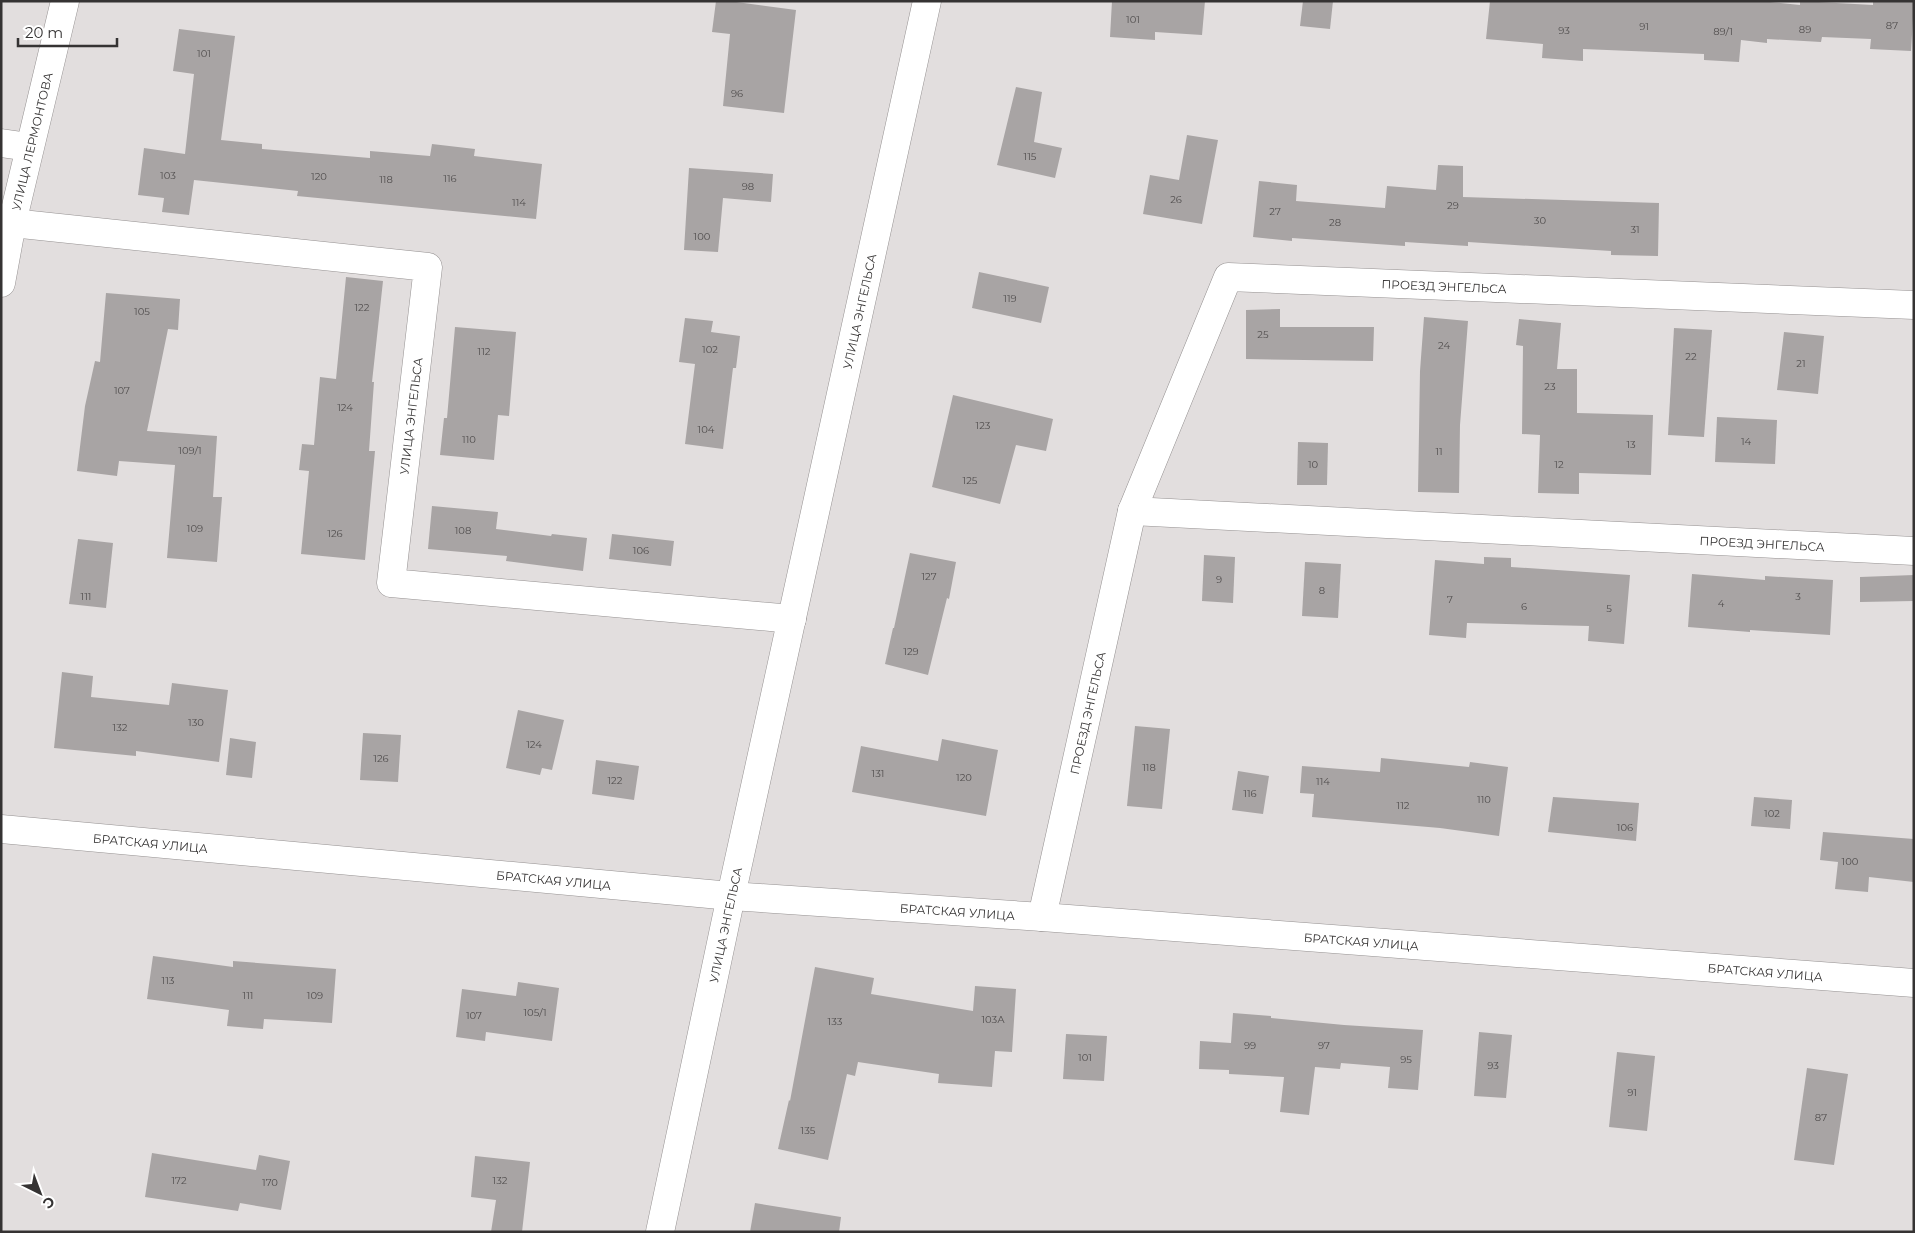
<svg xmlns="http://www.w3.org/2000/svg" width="1915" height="1233" font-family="Montserrat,sans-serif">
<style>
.building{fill:#a8a4a4}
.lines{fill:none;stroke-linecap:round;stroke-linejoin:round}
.minor-casing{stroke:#959191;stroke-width:29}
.minor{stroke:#fff;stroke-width:28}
.labels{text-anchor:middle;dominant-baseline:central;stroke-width:4.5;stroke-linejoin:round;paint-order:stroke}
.number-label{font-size:10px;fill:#524f4f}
.street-label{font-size:12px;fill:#353333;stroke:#fff}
</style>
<rect width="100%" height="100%" fill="#e2dede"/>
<!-- building -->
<g class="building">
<path d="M716,1H729L796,10L784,113L723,106L730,34L712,32Z"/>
<path d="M1112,1H1205L1202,35L1155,32V40L1110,37Z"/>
<path d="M1303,1H1333L1330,29L1300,26Z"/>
<path d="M1490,1H1760L1800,5V1L1873,5V1H1914L1911,51L1870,49L1871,39L1822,37L1821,42L1767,39V43L1741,40L1739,62L1704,60V54L1583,49V61L1542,58L1543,44L1486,39Z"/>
<path d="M179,29L235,36L221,140L262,144V149L370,158V151L430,156L432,144L475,149L474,156L542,164L536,219L297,196L298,191L194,180L189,215L162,212L164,198L138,195L144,148L185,154L194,74L173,71Z"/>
<path d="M1016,87L1042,92L1034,142L1062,148L1055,178L997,165Z"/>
<path d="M1187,135L1218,140L1202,224L1143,214L1150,175L1179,180Z"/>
<path d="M1438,165L1463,166V197L1659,203L1658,256L1611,255V251L1468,242V246L1405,242V246L1292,238V241L1253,237L1259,181L1297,185L1296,201L1385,208L1387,186L1436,190Z"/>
<path d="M689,168L773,174L771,202L723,198L718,252L684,250Z"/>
<path d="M979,272L1049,287L1041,323L972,308Z"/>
<path d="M346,277L383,281L372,382H374L369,451H375L365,560L301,554L309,471L299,470L302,444L314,445L320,377L336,379Z"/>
<path d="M106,293L180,299L178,330L168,329L147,431L217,436L213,497H222L217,562L167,558L175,465L119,461L117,476L77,471L85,406L95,361L100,362Z"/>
<path d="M1280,309V327H1374L1373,361L1246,359V310Z"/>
<path d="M1424,317L1468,321L1460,425L1459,493L1418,492L1420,371Z"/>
<path d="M685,318L713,321L711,332L740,336L736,368H733L723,449L685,444L695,364L679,362Z"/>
<path d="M1519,319L1561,323L1557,369H1577V413L1653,415L1651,475L1579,473V494L1538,493L1540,435L1522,434L1523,346L1516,345Z"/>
<path d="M455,327L516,332L509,416L498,415L494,460L440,455L444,418H447Z"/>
<path d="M1674,328L1712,330L1704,437L1668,435Z"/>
<path d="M1784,332L1824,336L1818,394L1777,390Z"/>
<path d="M953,395L1053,419L1046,451L1016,445L1000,504L932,487Z"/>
<path d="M1717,417L1777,420L1775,464L1715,462Z"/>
<path d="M1298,442L1328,443L1327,485H1297Z"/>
<path d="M432,506L498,512L496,529L551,536L552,534L587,538L583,571L506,561L507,556L428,549Z"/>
<path d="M612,534L674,541L671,566L609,559Z"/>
<path d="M78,539L113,543L106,608L69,604Z"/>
<path d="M910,553L956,562L949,599L947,598L928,675L885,664L893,628H894Z"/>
<path d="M1204,555L1235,557L1233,603L1202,601Z"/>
<path d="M1484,557L1511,558V567L1630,575L1624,644L1588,641L1589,626L1467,623L1466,638L1429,635L1435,560L1484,564Z"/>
<path d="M1305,562L1341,564L1338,618L1302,616Z"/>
<path d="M1692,574L1765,580V576L1833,580L1830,635L1750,630V632L1688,627Z"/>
<path d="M1914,575V601L1860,602V577Z"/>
<path d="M62,672L93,676L91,697L169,705L172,683L228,690L219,762L136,751V756L54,748Z"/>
<path d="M518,710L564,720L552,770L542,768L540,775L506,768Z"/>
<path d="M1135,726L1170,729L1162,809L1127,806Z"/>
<path d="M363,733L401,735L398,782L360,780Z"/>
<path d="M230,738L256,742L252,778L226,775Z"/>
<path d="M942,739L998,750L986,816L852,792L861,746L938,761Z"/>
<path d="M1381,758L1469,767L1470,762L1508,767L1499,836L1440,828L1312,817L1314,794L1300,793L1302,766L1380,772Z"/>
<path d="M596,760L639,766L634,800L592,794Z"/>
<path d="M1238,771L1269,776L1263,814L1232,810Z"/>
<path d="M1553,797L1639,803L1636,841L1548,832Z"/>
<path d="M1754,797L1792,800L1790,829L1751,826Z"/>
<path d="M1823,832L1914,839V882L1869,877L1868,892L1835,889L1838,862L1820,860Z"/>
<path d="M153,956L233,967V961L336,969L332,1023L264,1019L263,1029L227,1026L229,1010L147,999Z"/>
<path d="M815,967L874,978L871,994L973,1011L975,986L1016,989L1012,1052L995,1051L992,1087L938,1083L939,1074L858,1062L855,1076L847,1074L828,1160L778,1149L789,1100L790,1101Z"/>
<path d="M518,982L559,988L552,1041L486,1032L485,1041L456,1037L462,989L516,996Z"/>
<path d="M1233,1013L1271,1016V1018L1344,1025L1423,1030L1418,1090L1388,1088L1390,1067L1341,1063L1340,1069L1315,1067L1309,1115L1280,1112L1284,1077L1229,1074V1070L1199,1069L1200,1041L1231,1043Z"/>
<path d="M1479,1032L1512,1035L1506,1098L1474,1096Z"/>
<path d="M1066,1034L1107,1036L1104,1081L1063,1079Z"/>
<path d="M1617,1052L1655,1056L1647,1131L1609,1127Z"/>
<path d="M1807,1068L1848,1074L1834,1165L1794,1160Z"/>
<path d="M152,1153L256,1170L259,1155L290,1161L281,1210L240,1203L238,1211L145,1197Z"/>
<path d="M475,1156L530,1162L522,1232H491L496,1200L471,1197Z"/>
<path d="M755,1203L841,1217L839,1232H750Z"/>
</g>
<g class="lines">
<defs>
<g id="minor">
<path d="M1,143L29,147"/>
<path d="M12,223L428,267L391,583L792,619"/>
<path id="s1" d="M1,283L12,223L65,1"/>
<path id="s2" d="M1132,511L1914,551"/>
<path id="s3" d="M1,829L731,896L1042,917L1914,983"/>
<path id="s4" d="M1042,917L1132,511L1228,277L1914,305"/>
<path id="s5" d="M660,1232L731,896L927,1"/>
</g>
</defs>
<!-- minor casing -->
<use href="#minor" class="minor-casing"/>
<!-- minor -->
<use href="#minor" class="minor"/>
</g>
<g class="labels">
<!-- number labels -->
<g class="number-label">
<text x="1133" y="19">101</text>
<text x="1892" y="25">87</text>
<text x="1644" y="26">91</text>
<text x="1805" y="29">89</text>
<text x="1564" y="30">93</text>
<text x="1723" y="31">89/1</text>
<text x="204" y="53">101</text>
<text x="737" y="93">96</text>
<text x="1030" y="156">115</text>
<text x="168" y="175">103</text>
<text x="319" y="176">120</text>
<text x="450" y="178">116</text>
<text x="386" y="179">118</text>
<text x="748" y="186">98</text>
<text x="1176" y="199">26</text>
<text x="519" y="202">114</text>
<text x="1453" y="205">29</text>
<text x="1275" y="211">27</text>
<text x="1540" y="220">30</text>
<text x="1335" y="222">28</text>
<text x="1635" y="229">31</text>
<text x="702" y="236">100</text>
<text x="1010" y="298">119</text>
<text x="362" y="307">122</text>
<text x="142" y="311">105</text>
<text x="1263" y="334">25</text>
<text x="1444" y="345">24</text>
<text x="710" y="349">102</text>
<text x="484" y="351">112</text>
<text x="1691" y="356">22</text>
<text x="1801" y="363">21</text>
<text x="1550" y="386">23</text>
<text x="122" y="390">107</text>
<text x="345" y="407">124</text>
<text x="983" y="425">123</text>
<text x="706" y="429">104</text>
<text x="469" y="439">110</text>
<text x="1746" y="441">14</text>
<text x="1631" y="444">13</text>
<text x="190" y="450">109/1</text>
<text x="1439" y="451">11</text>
<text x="1313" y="464">10</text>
<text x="1559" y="464">12</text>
<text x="970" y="480">125</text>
<text x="195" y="528">109</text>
<text x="463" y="530">108</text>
<text x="335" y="533">126</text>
<text x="641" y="550">106</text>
<text x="929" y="576">127</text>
<text x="1219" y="579">9</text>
<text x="1322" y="590">8</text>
<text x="86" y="596">111</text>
<text x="1798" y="596">3</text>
<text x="1450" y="599">7</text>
<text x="1721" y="603">4</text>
<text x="1524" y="606">6</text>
<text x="1609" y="608">5</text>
<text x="911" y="651">129</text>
<text x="196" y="722">130</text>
<text x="120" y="727">132</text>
<text x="534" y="744">124</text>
<text x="381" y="758">126</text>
<text x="1149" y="767">118</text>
<text x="878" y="773">131</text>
<text x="964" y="777">120</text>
<text x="615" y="780">122</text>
<text x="1323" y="781">114</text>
<text x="1250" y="793">116</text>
<text x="1484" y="799">110</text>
<text x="1403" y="805">112</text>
<text x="1772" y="813">102</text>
<text x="1625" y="827">106</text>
<text x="1850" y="861">100</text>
<text x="168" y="980">113</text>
<text x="248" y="995">111</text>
<text x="315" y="995">109</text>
<text x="535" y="1012">105/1</text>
<text x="474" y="1015">107</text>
<text x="993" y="1019">103А</text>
<text x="835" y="1021">133</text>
<text x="1250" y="1045">99</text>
<text x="1324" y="1045">97</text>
<text x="1085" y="1057">101</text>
<text x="1406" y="1059">95</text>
<text x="1493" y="1065">93</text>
<text x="1632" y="1092">91</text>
<text x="1821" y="1117">87</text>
<text x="808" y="1130">135</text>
<text x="179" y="1180">172</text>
<text x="500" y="1180">132</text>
<text x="270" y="1182">170</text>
</g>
<!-- street labels -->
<g class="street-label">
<text stroke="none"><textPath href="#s1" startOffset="145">УЛИЦА ЛЕРМОНТОВА</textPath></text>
<text stroke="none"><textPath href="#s4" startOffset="885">ПРОЕЗД ЭНГЕЛЬСА</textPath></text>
<text stroke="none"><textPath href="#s5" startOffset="942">УЛИЦА ЭНГЕЛЬСА</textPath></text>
<text transform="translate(411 416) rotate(-83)">УЛИЦА ЭНГЕЛЬСА</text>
<text stroke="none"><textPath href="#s2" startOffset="631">ПРОЕЗД ЭНГЕЛЬСА</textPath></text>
<text stroke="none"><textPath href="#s4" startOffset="209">ПРОЕЗД ЭНГЕЛЬСА</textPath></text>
<text stroke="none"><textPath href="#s3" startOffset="150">БРАТСКАЯ УЛИЦА</textPath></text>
<text stroke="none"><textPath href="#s3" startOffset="555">БРАТСКАЯ УЛИЦА</textPath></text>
<text stroke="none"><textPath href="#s3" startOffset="960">БРАТСКАЯ УЛИЦА</textPath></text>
<text stroke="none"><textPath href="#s5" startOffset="314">УЛИЦА ЭНГЕЛЬСА</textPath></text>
<text stroke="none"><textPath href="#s3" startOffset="1365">БРАТСКАЯ УЛИЦА</textPath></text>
<text stroke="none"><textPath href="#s3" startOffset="1770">БРАТСКАЯ УЛИЦА</textPath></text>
</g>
</g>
<!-- border -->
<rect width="1915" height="1233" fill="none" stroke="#353333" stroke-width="5"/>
<!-- north arrow -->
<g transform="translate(40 1193) rotate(138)" stroke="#ffffff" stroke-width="4" paint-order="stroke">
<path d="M0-4L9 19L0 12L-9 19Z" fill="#353333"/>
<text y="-8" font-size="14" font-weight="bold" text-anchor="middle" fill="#353333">С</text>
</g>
<!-- scale -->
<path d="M18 38v8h99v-8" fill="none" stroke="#353333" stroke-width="2.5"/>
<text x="25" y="38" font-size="15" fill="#353333" stroke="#ffffff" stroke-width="4" paint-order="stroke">20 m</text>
</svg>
